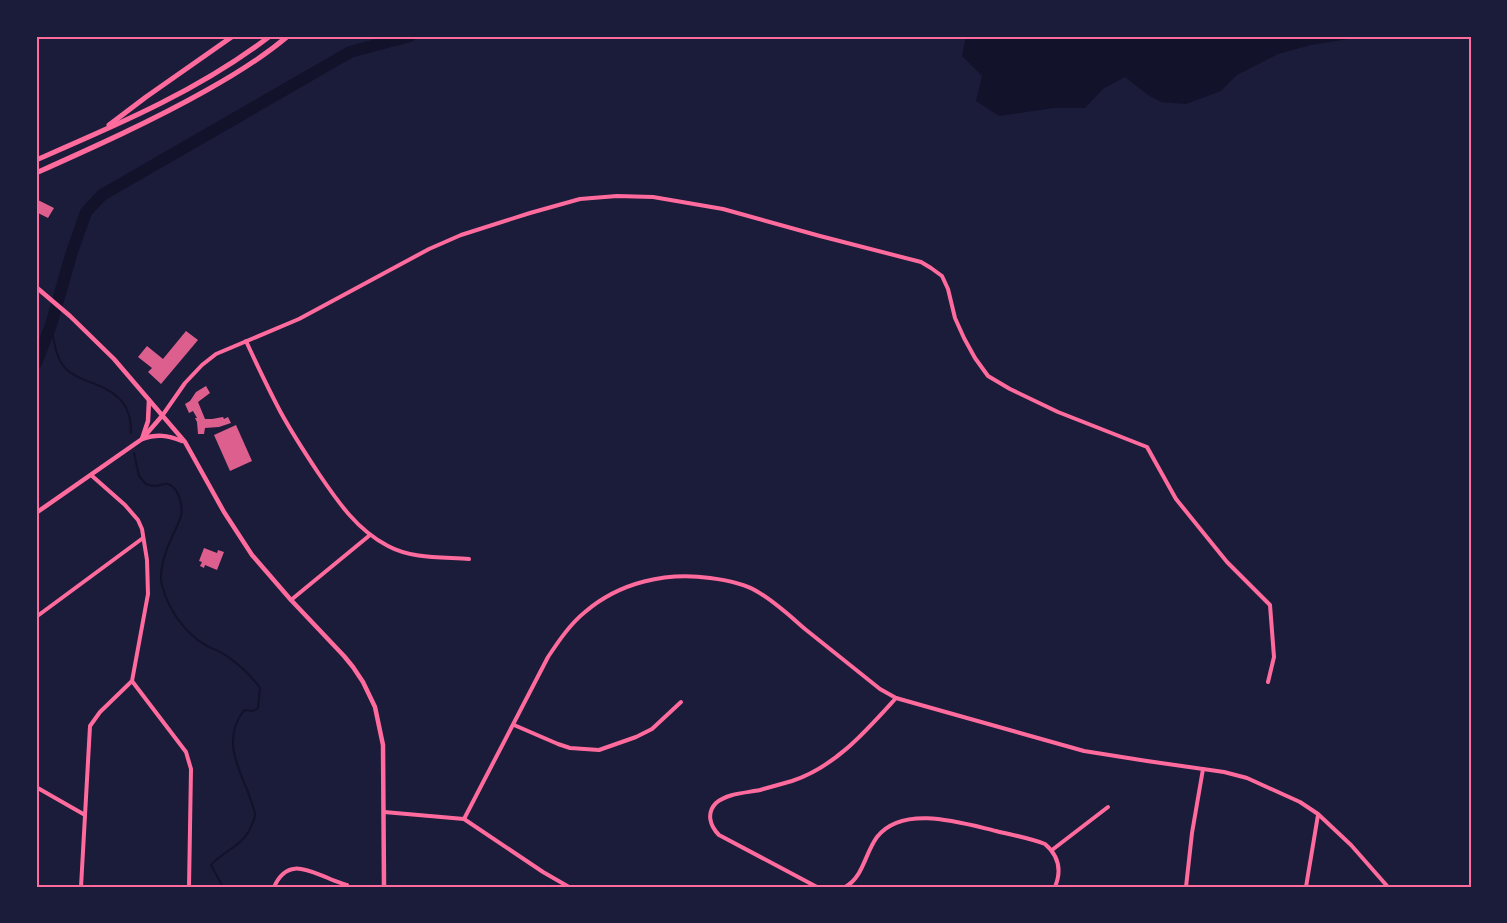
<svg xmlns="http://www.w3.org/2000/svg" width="1507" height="923" font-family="Overpass,sans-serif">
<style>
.water{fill:#12122b}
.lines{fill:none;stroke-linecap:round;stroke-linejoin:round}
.stream{stroke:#12122b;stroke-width:2}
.river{stroke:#12122b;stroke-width:12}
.building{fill:#dd5f8e}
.minor{stroke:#ff6b9d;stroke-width:4}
.tertiary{stroke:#ff6b9d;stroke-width:4.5}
.primary{stroke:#ff6b9d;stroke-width:5}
.neatline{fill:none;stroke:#ff6b9d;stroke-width:2}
</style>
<rect width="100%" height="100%" fill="#1b1b3a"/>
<!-- water -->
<path class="water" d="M966,36H1403L1383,39H1348L1311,45L1278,54L1237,75L1221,91L1186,104L1161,102L1148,95L1125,77L1103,89L1085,108H1053L999,116L976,101L982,76L962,56Z"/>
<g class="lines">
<!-- stream -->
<g class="stream">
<path d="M51,325C54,339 55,358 66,369C74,377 85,380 95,384C119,393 132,407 131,433"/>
<path d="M134,453L139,476L146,484C149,485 152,486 155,486C160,486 163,483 168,484C179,488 183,505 181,516C179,523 175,530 172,537C166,549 158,572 162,585C168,609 185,634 207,646C216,650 224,653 231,659C242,667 252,677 260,688L258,708L253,711L244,710C223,738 236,763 248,792C250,799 254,807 255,814C255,819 251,827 249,831C240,847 222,852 211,865L223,887"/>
</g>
<!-- river -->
<path class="river" d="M36,363L51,325L71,255L86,212L102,195L350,52L410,36"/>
</g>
<!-- building -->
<g class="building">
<path d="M36,199L54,208L48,218L38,213L36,217Z"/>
<path d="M186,331L198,340L161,384L148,372L152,368L138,357L147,346L163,359Z"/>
<path d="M206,386L210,393L198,402L205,419H212L223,417L224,419L228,417L231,423L219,427L205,428L204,434H198L197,422L195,418H197L193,411L189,413L185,404L190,401L196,392Z"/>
<path d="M236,425L252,461L230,471L214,435Z"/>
<path d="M204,548L217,553L218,550L224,552L217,570L205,565L204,568L200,566L202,562L199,561Z"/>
</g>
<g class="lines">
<!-- minor -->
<g class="minor">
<path d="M246,341C257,365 268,388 280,411C292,433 305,453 319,474C338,502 357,530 388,546C412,559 442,557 469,559"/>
<path d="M162,416L185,383L202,365L216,354L299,319L429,249L461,235L530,213L580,199L617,196L653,197L723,209L820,236L921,262L931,268L942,276L948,289L955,318L964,338L975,358L988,376L1010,389L1058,412L1147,447L1176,499L1227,562L1270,605L1274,657L1268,682"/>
<path d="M291,600L370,535"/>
<path d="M36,617L143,538"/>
<path d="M132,681L186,752L191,769L189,887"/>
<path d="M514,725L558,744L570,748L599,750L636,737L652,729L681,702"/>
<path d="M36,787L85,815"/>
<path d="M384,812L464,819L543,872L569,887"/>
<path d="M464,819L548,657C558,642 570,624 585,612C620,582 666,572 710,578C726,580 744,583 758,592C775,602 790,616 805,629C830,649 855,669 880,689L896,698L1084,751L1147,761L1224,772L1247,778L1300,802L1318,814L1351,845L1388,887"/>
<path d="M1052,850L1108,807"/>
<path d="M81,887L90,726L100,712L132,681L148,594L147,560L142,529L138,520L125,505L91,475"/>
<path d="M274,887C287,858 307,870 328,878C334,881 341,883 347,885"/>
<path d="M817,887L719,835C710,826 706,813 716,803C728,793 746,793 760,790C771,787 781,784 792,781C835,767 866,731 896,698"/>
<path d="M845,887C863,878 865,853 877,837C903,804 962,823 996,831C1012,835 1030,838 1045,844C1059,856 1062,870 1055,887"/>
<path d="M1186,887L1192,833L1203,769"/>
<path d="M1306,887L1318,815"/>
</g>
<!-- tertiary -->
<g class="tertiary">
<path d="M36,287L70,316L114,359L185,442L224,512L252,555L291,600L344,656L353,667L363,682L375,707L383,745L384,887"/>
<path d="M149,400L148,421L142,439C157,434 167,435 182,441"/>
<path d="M36,513L142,439L162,416"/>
</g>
<!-- primary -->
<g class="primary">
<path d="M109,125L146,97L233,36"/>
<path d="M36,160C117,125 200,90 270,36"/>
<path d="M36,173C94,147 152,121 207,90C236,74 263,57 288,36"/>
</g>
</g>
<!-- border -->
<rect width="1507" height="923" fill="none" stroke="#1b1b3a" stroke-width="75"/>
<rect x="38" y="38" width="1432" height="848" class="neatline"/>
</svg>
